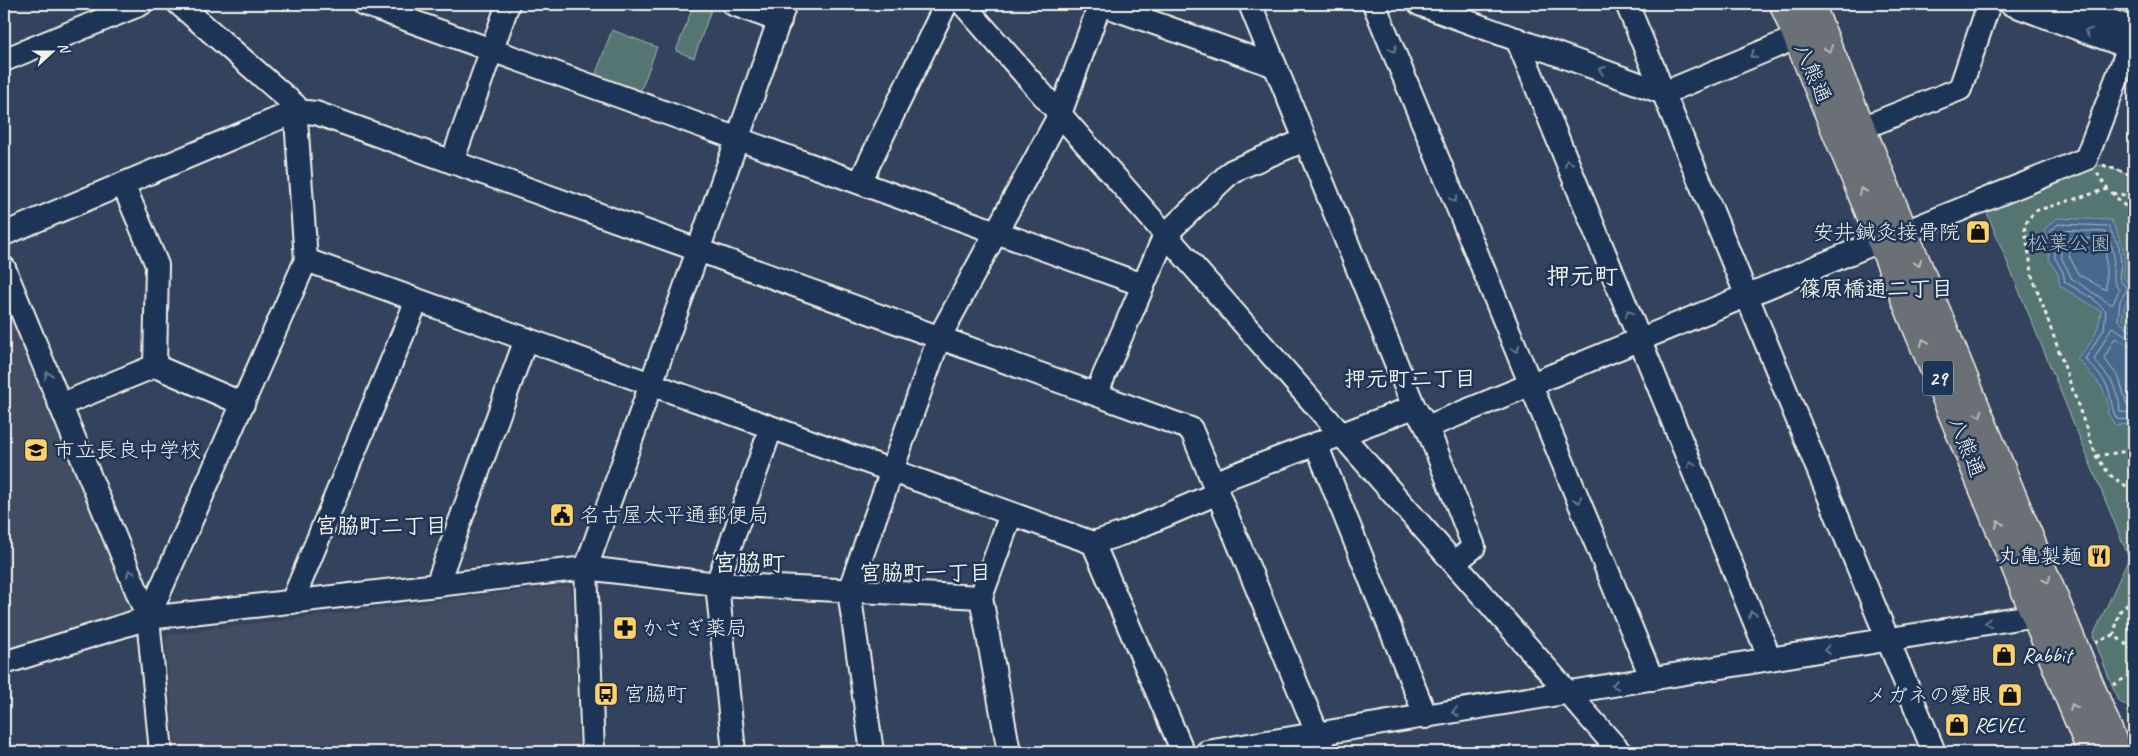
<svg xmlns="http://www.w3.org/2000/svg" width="2138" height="756" font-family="Caveat,'Klee One',sans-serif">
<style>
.built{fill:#424d63}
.green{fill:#557473;stroke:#a4b2ae}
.water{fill:#47688d;stroke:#8c9fb1}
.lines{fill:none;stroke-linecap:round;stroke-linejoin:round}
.shore{stroke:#afbac4;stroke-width:1}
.minor-casing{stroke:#f4f1e8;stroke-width:26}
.major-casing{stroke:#f4f1e8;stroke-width:31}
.path{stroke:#f4f1e8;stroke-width:3;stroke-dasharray:4 4;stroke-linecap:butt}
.minor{stroke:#1d3557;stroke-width:22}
.major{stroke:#6b7074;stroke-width:28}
.oneway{stroke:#68778a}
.oneway2{stroke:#bdbdba}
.labels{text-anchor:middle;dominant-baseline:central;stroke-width:5;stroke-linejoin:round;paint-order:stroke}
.shield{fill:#1d3557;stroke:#b4b9bc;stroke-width:1}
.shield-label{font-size:20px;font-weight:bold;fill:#f4f1e8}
.street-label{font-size:21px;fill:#f4f1e8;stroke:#1d3557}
.poi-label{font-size:21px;fill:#f4f1e8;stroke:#1d3557;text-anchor:start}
.park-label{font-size:21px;fill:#b4bfb9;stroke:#1d3557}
.neighbourhood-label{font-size:22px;font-weight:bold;fill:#f4f1e8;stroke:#1d3557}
.quarter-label{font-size:24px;font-weight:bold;fill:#f4f1e8;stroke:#1d3557}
</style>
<rect width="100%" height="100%" fill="#33435e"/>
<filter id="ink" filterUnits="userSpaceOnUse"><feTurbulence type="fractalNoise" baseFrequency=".02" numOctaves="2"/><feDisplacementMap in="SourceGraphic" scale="10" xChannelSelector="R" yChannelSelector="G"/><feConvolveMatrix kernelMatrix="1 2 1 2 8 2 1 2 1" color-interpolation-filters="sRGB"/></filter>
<g filter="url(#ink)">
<!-- built -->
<g class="built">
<path d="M4,293L134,606L126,616L4,653Z"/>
<path d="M568,585L571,588L579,752H176L165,639L171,634Z"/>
</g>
<!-- green -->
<g class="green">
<path d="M694,4H703L712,7L694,58L676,51Z"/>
<path d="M612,30L657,47L640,93L595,76Z"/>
<path d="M2102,165L2134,177V710L2118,701L2093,636L2129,558L1985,208L2084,167Z"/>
</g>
<!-- water -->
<path class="water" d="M2056,218L2111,220C2122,242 2127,252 2123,277L2134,289L2125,303L2122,319L2134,328V424L2115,425L2108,414V402L2102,387L2077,358C2091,345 2099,331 2101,311L2060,286L2058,274L2049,259L2050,245L2044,230Z"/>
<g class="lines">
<!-- shore -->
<g class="shore">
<path d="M2062,230L2105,232C2108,238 2112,244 2113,251C2116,267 2108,275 2119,290L2113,304H2110L2071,278C2069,270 2062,262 2061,255C2060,246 2061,241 2058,233Z"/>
<path d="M2071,238L2100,239L2106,251V290L2078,274L2069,255L2068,240Z"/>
<path d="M2134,331L2129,330L2118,320L2120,301L2127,289L2119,279L2121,262L2119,246L2108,226L2058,224L2050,232L2055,244V258L2063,272L2065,282L2093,299L2106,311L2104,329L2085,359C2093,368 2103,377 2108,388C2112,398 2111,410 2117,419L2134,420"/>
<path d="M2134,337L2127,336L2112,327L2094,359L2112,382L2119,400L2120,412L2134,413"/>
<path d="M2134,345L2126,344L2115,338L2104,358L2119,378L2127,405L2134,406"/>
</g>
<defs>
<g id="minor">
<path d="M364,4L1143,285"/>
<path d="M733,4L780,21"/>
<path d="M963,4L1620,752"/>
<path d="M1101,4L1275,66"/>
<path d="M1250,4L1414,407L1427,427L1474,547L1454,563"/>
<path d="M1374,4L1652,679"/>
<path d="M1419,4L1664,93L1798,37"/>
<path d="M1627,4L1934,752"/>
<path d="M2011,4L2134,49"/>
<path d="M2064,4L2134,29"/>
<path d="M1517,39L1770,659"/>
<path d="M4,60L141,4"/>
<path d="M1862,128L1960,89L1989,4"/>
<path d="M452,162L508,4"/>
<path d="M860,182L946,4"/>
<path d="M123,184L157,265L155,366"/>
<path d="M1905,232L2086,159L2129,47"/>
<path d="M4,234L296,111L316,113L698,250L1191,429L1325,752"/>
<path d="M306,260L1093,543L1183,752"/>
<path d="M4,268L148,618L161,752"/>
<path d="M1096,394L1165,235L1232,171L1305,140"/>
<path d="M60,405L155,366L243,404"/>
<path d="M1427,427L1882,240"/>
<path d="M1316,444L1426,717"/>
<path d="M1213,483L1414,407"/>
<path d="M1093,543L1124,533L1218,493"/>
<path d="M437,585L526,339"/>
<path d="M292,602L417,300"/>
<path d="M148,618L306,260L295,105L179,4"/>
<path d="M4,663L148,618L586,568L717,584L981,597"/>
<path d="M593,752L586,568L785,4"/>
<path d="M734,752L717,584L771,428"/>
<path d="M872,752L849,591L939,338L1060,114L1100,4"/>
<path d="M1009,752L981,597L1011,514"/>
<path d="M1207,752L2036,615"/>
</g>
<g id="major">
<path d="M1784,4L2092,752"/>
<path d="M1810,4L2117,752"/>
</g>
</defs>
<!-- minor casing -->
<use href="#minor" class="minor-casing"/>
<!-- major casing -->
<use href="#major" class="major-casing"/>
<!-- path -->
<g class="path">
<path d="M2103,165L2134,176"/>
<path d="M2097,173L2108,189L2134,215"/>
<path d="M2108,189L2035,211L2024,225L2033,278L2096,456L2110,475L2129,488L2134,496"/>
<path d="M2113,193L2134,197"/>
<path d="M2096,456L2134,450"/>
<path d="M2134,599L2119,612L2114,635L2132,649L2134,648"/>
<path d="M2095,642L2114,635"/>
<path d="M2113,685L2134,673"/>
</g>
<!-- minor -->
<use href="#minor" class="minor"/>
<!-- major -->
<use href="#major" class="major"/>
</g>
<!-- one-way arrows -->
<defs><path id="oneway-chevron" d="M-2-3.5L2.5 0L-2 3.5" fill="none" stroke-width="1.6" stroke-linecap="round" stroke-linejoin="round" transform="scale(1.25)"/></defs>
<g class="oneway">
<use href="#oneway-chevron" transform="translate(2088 32) rotate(-160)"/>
<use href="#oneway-chevron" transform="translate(1393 49) rotate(68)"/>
<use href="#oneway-chevron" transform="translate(1753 55) rotate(157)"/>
<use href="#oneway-chevron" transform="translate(1602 70) rotate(-160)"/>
<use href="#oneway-chevron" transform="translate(1568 163) rotate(-112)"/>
<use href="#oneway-chevron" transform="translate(1454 199) rotate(68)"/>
<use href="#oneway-chevron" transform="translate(1629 313) rotate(-112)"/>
<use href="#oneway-chevron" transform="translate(1516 349) rotate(68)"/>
<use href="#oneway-chevron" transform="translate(48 375) rotate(-112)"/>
<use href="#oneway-chevron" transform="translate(1691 464) rotate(-112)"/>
<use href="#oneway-chevron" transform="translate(1578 500) rotate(68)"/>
<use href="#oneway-chevron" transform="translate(130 573) rotate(-112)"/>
<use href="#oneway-chevron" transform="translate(1752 614) rotate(-112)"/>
<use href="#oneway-chevron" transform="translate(1988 623) rotate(171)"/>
<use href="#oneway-chevron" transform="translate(1827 650) rotate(171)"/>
<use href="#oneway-chevron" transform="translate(1615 685) rotate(171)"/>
<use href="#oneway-chevron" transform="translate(1455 712) rotate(171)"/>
</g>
<g class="oneway2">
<use href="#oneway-chevron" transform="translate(1829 49) rotate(67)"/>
<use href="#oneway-chevron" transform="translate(1862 191) rotate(-113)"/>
<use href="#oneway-chevron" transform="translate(1918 263) rotate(68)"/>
<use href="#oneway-chevron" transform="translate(1924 342) rotate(-112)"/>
<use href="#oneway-chevron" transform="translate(1979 414) rotate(68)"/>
<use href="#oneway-chevron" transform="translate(1999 524) rotate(-112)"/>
<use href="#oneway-chevron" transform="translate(2047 580) rotate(68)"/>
<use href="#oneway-chevron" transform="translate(2073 707) rotate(-112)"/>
</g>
</g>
<!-- icons -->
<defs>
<symbol id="shop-square" viewBox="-11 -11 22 22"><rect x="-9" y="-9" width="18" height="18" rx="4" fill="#ffd166" stroke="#1d3557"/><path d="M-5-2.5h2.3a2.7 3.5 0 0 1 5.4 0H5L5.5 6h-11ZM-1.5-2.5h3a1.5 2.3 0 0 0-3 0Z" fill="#111"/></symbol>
<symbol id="school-square" viewBox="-11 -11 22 22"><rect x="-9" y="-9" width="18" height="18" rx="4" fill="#ffd166" stroke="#1d3557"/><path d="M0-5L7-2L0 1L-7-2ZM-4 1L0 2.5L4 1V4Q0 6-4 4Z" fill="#111"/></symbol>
<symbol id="civic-square" viewBox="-11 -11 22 22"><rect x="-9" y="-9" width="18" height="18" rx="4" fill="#ffd166" stroke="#1d3557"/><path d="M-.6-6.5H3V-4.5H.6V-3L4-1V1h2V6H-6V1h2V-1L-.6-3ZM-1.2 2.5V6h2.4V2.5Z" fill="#111"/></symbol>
<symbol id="restaurant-square" viewBox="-11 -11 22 22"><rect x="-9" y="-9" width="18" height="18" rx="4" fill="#ffd166" stroke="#1d3557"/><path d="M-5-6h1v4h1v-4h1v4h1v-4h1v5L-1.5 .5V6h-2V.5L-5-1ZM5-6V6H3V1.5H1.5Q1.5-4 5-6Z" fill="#111"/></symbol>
<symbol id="pharmacy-square" viewBox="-11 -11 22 22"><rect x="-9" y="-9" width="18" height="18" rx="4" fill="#ffd166" stroke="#1d3557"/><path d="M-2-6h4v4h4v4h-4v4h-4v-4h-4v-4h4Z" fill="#111"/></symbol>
<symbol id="bus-square" viewBox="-11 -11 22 22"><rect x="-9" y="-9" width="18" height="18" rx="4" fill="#ffd166" stroke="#1d3557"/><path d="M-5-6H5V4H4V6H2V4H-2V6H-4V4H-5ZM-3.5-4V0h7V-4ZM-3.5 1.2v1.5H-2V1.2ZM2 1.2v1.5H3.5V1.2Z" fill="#111"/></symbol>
</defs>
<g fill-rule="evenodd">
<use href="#shop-square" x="1964" y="218" width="28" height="28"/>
<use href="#school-square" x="22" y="436" width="28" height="28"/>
<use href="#civic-square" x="548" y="501" width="28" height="28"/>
<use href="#restaurant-square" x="2085" y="542" width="28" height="28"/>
<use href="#pharmacy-square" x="611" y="614" width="28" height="28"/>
<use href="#shop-square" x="1990" y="641" width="28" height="28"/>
<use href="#bus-square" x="592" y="680" width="28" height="28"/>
<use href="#shop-square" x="1996" y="681" width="28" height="28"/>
<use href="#shop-square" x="1943" y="711" width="28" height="28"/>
</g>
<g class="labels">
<!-- shield labels -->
<rect class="shield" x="1923" y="360.5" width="30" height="35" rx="4"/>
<g class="shield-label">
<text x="1938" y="378">29</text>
</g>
<!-- street labels -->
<g class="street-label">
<text transform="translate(1813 73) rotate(67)">八熊通</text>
<text transform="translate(1967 447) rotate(68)">八熊通</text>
</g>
<!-- poi labels -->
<g class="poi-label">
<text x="1960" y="232" text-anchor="end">安井鍼灸接骨院</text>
<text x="54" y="450">市立長良中学校</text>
<text x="580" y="515">名古屋太平通郵便局</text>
<text x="2082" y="556" text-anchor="end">丸亀製麺</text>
<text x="642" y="628">かさぎ薬局</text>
<text x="2022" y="655">Rabbit</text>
<text x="624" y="694">宮脇町</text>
<text x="1992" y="695" text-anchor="end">メガネの愛眼</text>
<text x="1974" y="725">REVEL</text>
</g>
<!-- park labels -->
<g class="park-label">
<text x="2069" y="243">松葉公園</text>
</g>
<!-- neighbourhood labels -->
<g class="neighbourhood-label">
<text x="1876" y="289">篠原橋通二丁目</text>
<text x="1410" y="379">押元町二丁目</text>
<text x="381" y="526">宮脇町二丁目</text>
<text x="925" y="573">宮脇町一丁目</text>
</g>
<!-- quarter labels -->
<g class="quarter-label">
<text x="1582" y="276">押元町</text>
<text x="749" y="563">宮脇町</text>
</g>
</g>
<!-- margin -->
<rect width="2138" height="756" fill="none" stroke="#1d3557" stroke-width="20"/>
<rect x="10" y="10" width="2118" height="736" fill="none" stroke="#f4f1e8" stroke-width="2" filter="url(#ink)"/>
<!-- north arrow -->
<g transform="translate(52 52) rotate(69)" stroke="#1d3557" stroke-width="4" paint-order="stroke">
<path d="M0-4L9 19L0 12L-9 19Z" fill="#f4f1e8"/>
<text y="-8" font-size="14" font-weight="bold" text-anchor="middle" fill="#f4f1e8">N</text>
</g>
</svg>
